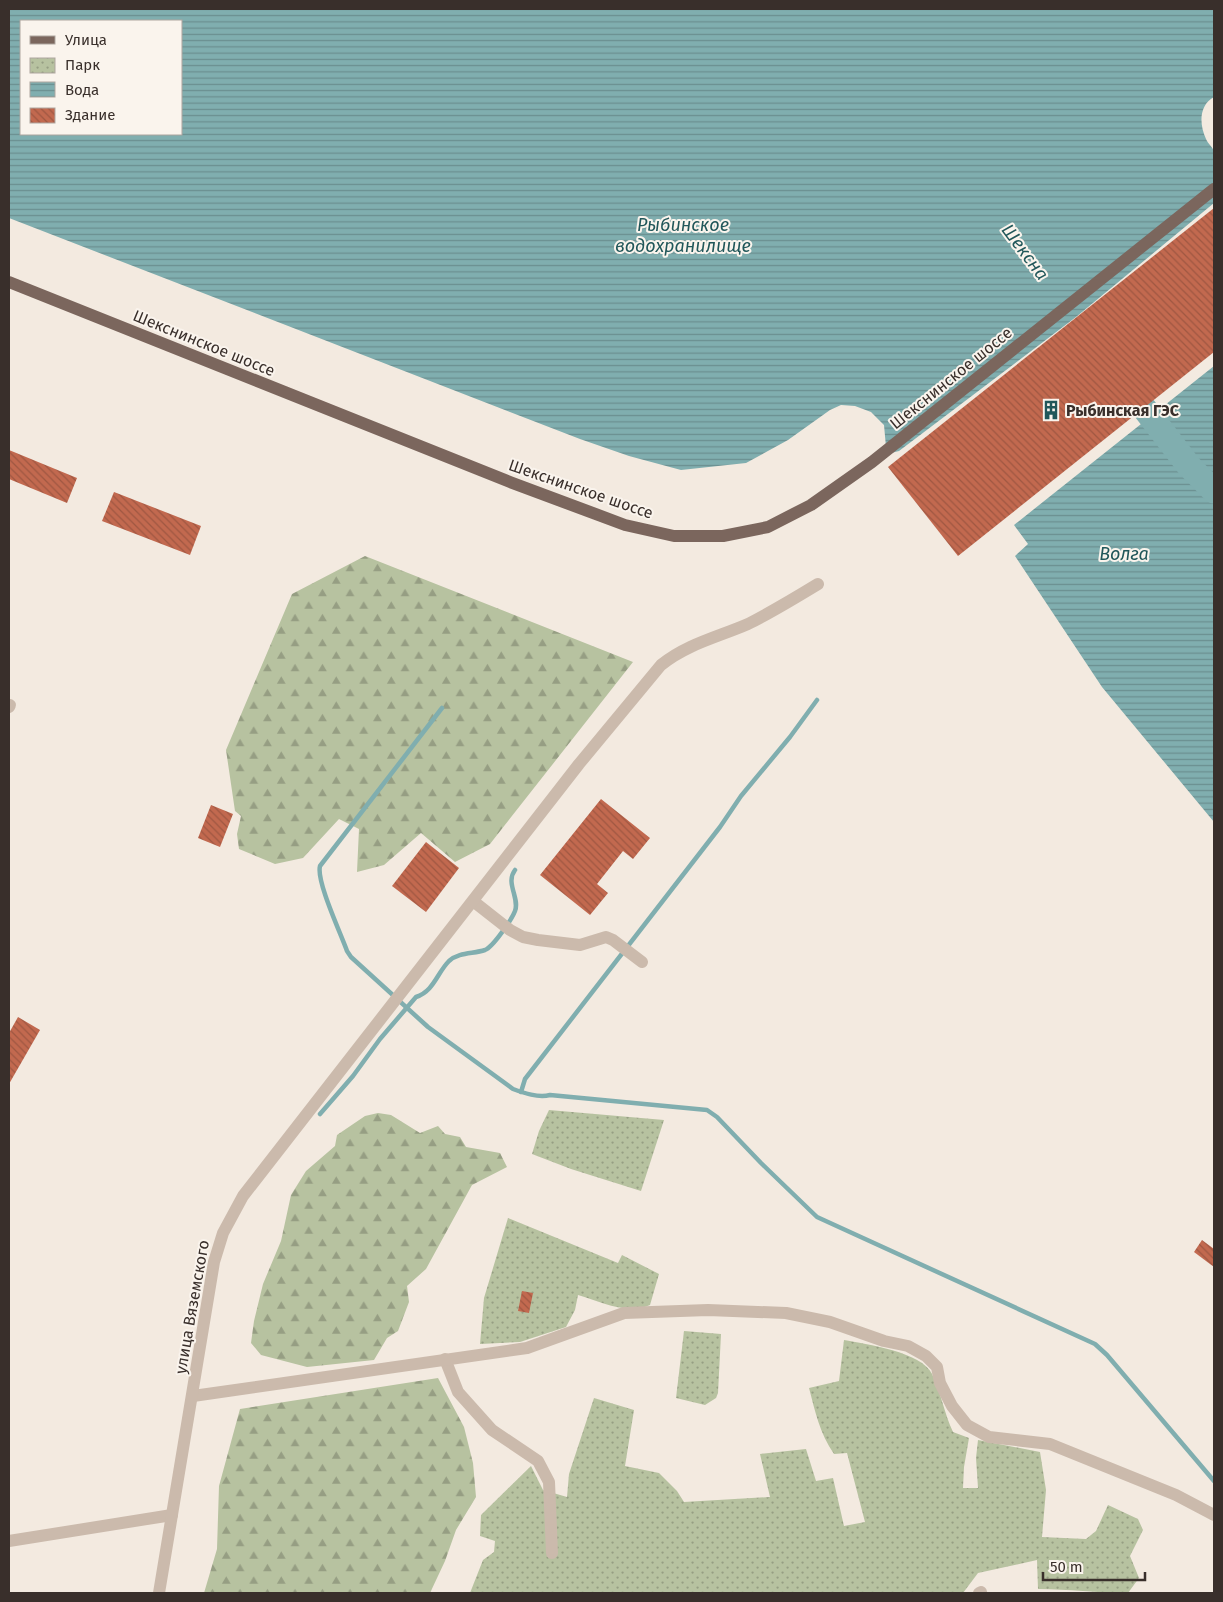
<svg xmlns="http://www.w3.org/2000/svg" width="1223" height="1602" font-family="'Fira Sans',sans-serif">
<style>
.forest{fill:url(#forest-firs)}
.park{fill:url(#park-dots)}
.water{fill:url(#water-rules);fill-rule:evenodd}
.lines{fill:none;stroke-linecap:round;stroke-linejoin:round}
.stream{stroke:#80aeaf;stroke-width:4.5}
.river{stroke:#80aeaf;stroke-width:25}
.building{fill:url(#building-back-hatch)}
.minor{stroke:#cbbaac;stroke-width:12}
.major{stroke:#7b665d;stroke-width:12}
.labels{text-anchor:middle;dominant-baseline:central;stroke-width:4;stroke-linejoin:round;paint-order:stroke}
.street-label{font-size:16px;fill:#392f2b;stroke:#faf4ed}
.poi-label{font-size:16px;font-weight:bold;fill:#392f2b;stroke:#faf4ed;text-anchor:start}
.water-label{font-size:18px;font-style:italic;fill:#21575a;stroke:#faf4ed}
</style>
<defs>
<pattern id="forest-firs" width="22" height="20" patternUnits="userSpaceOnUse" patternTransform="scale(1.25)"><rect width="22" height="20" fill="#b7c2a0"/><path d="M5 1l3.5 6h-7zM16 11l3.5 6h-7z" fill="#969e83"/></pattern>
<pattern id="park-dots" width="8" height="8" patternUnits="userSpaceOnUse" patternTransform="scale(1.25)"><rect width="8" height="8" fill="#b7c2a0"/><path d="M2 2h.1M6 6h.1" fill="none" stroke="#969e83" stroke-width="1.8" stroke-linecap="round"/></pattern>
<pattern id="water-rules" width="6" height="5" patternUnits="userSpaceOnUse" patternTransform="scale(1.25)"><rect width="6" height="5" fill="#80aeaf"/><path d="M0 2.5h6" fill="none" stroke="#6a8e8f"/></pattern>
<pattern id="building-back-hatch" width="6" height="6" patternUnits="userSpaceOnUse" patternTransform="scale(1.25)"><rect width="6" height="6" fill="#c2694f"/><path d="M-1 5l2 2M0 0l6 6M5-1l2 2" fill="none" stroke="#9f5742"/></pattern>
</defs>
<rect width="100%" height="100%" fill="#f3eae0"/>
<!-- forest -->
<g class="forest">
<path d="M365,556L633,662L490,844L455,862L421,833L384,865L357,872L359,829L339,819L303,858L275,864L239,849L237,834L241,816L235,811L226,750L292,594Z"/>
<path d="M378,1113L391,1115L420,1133L438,1126L445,1134L460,1137L466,1147L500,1153L507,1167L472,1185L426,1269L407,1286L409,1302L398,1331L387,1338L374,1360L307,1367L261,1355L251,1343L254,1321L263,1284L281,1241L291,1195L306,1171L335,1146L337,1135L365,1116Z"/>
<path d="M438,1378L464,1427L473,1463L476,1497L456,1530L445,1561L430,1593H204L217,1549L219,1486L240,1409Z"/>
</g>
<!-- park -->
<g class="park">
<path d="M549,1110L664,1120L641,1191L571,1169L532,1154L539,1131Z"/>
<path d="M508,1218L618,1263L622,1255L659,1274L650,1305C627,1315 601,1302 578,1295L575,1310L566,1327L520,1342L480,1344L484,1298Z"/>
<path d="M684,1331L721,1334L718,1393L716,1398L705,1405L676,1398Z"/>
<path d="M844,1340C866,1344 922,1352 932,1374C941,1392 944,1413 953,1432L969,1438L964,1467L963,1488H978L976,1458L978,1440L1040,1452L1046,1490L1042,1537L1086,1539L1096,1531L1108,1505L1138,1519L1143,1530L1130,1556L1139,1578L1128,1593C1098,1593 1068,1589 1038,1589L1037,1560L978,1573L963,1593H470L483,1560L494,1552L495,1541L480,1536L481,1515L531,1466L543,1490L567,1497L569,1474L594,1398L634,1410L625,1466L659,1473L677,1491L684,1502L770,1497L760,1454L806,1449L816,1481L833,1478L844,1526L865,1522L847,1453L834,1454C820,1434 815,1411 809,1388L839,1381Z"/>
</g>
<!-- water -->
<g class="water">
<path d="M9,9H1214V97C1199,105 1199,124 1206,139C1208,144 1213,147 1214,152C1217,166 1214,189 1214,203L1076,317L899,451L891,453L886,447L884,425L871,412L855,406L841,405L830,410L788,440L746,463L681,470L629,456L580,439L9,218ZM21,21H181V134H21Z"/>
<path d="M1214,366V822L1102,687L1015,556L1028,544L1014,525Z"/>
</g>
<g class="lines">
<!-- stream -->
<g class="stream">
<path d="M442,708L320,866C316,881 341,934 347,951L351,957L428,1027L513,1089C524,1093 538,1098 550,1095L707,1110L717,1117L761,1163L817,1217L1095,1344L1107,1355L1214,1481"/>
<path d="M521,1092L525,1079L720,827L741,796L790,737L817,700"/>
<path d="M320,1114L353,1076L380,1039L416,997C434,991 437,973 449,961C459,952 473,954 485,950C493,947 512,919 515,911C520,898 505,883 515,870"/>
</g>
<!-- river -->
<path class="river" d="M1123,381L1189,466L1214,491"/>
</g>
<!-- building -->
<g class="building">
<path d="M1214,208V352L958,556L888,467Z"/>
<path d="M9,450L77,478L67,503L9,479Z"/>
<path d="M114,492L201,526L190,555L102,521Z"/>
<path d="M601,799L650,838L633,859L623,851L597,884L608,893L590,915L540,875Z"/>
<path d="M211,805L233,814L220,847L198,838Z"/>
<path d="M426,842L459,868L426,912L392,886Z"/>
<path d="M18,1017L40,1030L9,1084V1033Z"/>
<path d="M1202,1240L1214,1249V1267L1194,1252Z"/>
<path d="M522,1291L533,1293L529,1313L518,1311Z"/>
</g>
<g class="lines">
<!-- minor -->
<g class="minor">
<path d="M9,707L10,705"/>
<path d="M473,901L510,930L523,937L538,940L580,945L606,937L613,940L642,962"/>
<path d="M445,1359L458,1392L492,1430L538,1461L549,1482L552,1553"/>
<path d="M193,1396L527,1348L624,1313L708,1310L786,1313L830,1322L884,1341L908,1346L926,1356L937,1367L940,1383L952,1406L967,1425L989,1437L1050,1444L1176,1495L1214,1515"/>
<path d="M9,1541L172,1515"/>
<path d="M159,1593L214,1262L223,1233L243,1196L579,764L661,665C687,644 718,637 748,624C772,612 795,598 818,584"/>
<path d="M979,1593L981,1592"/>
</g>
<!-- major -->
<path class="major" d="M9,282L510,482L625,525L674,536H723L768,527L811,505L872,462L1214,189"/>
</g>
<!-- icons -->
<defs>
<symbol id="building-bare" viewBox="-9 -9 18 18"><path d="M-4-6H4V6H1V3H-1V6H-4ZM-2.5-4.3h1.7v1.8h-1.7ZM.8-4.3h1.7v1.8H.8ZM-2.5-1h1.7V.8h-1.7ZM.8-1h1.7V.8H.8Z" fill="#21575a" stroke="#faf4ed" stroke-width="2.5" paint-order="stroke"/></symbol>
</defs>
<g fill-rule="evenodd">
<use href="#building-bare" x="1037" y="396" width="28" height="28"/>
</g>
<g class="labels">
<!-- street labels -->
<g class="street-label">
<text transform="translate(204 343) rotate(22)">Шекснинское шоссе</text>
<text transform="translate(951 378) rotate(-39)">Шекснинское шоссе</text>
<text transform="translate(581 489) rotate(19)">Шекснинское шоссе</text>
<text transform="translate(192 1307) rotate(-80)">улица Вяземского</text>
</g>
<!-- poi labels -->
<g class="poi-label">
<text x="1066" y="410">Рыбинская ГЭС</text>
</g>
<!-- water labels -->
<g class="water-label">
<text x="683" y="225">Рыбинское<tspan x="683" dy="21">водохранилище</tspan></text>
<text transform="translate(1025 252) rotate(53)">Шексна</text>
<text x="1124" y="554">Волга</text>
</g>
</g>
<!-- border -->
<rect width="1223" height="1602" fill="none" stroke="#392f2b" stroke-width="20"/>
<!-- legend -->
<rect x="20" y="20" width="162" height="115" fill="#faf4ed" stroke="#ada59f"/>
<rect x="30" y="36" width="25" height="8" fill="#7b665d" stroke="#ada59f"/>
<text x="65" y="45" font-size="15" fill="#392f2b">Улица</text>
<rect x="30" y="58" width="25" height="15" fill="url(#park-dots)" stroke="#ada59f"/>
<text x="65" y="70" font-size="15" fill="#392f2b">Парк</text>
<rect x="30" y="82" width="25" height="15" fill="url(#water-rules)" stroke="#ada59f"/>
<text x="65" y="95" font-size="15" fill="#392f2b">Вода</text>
<rect x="30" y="108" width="25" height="15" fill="url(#building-back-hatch)" stroke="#ada59f"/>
<text x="65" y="120" font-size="15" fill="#392f2b">Здание</text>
<!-- scale -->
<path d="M1043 1572v8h102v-8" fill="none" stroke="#392f2b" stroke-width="2.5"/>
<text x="1050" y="1572" font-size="15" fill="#392f2b" stroke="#faf4ed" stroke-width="4" paint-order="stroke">50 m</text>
</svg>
